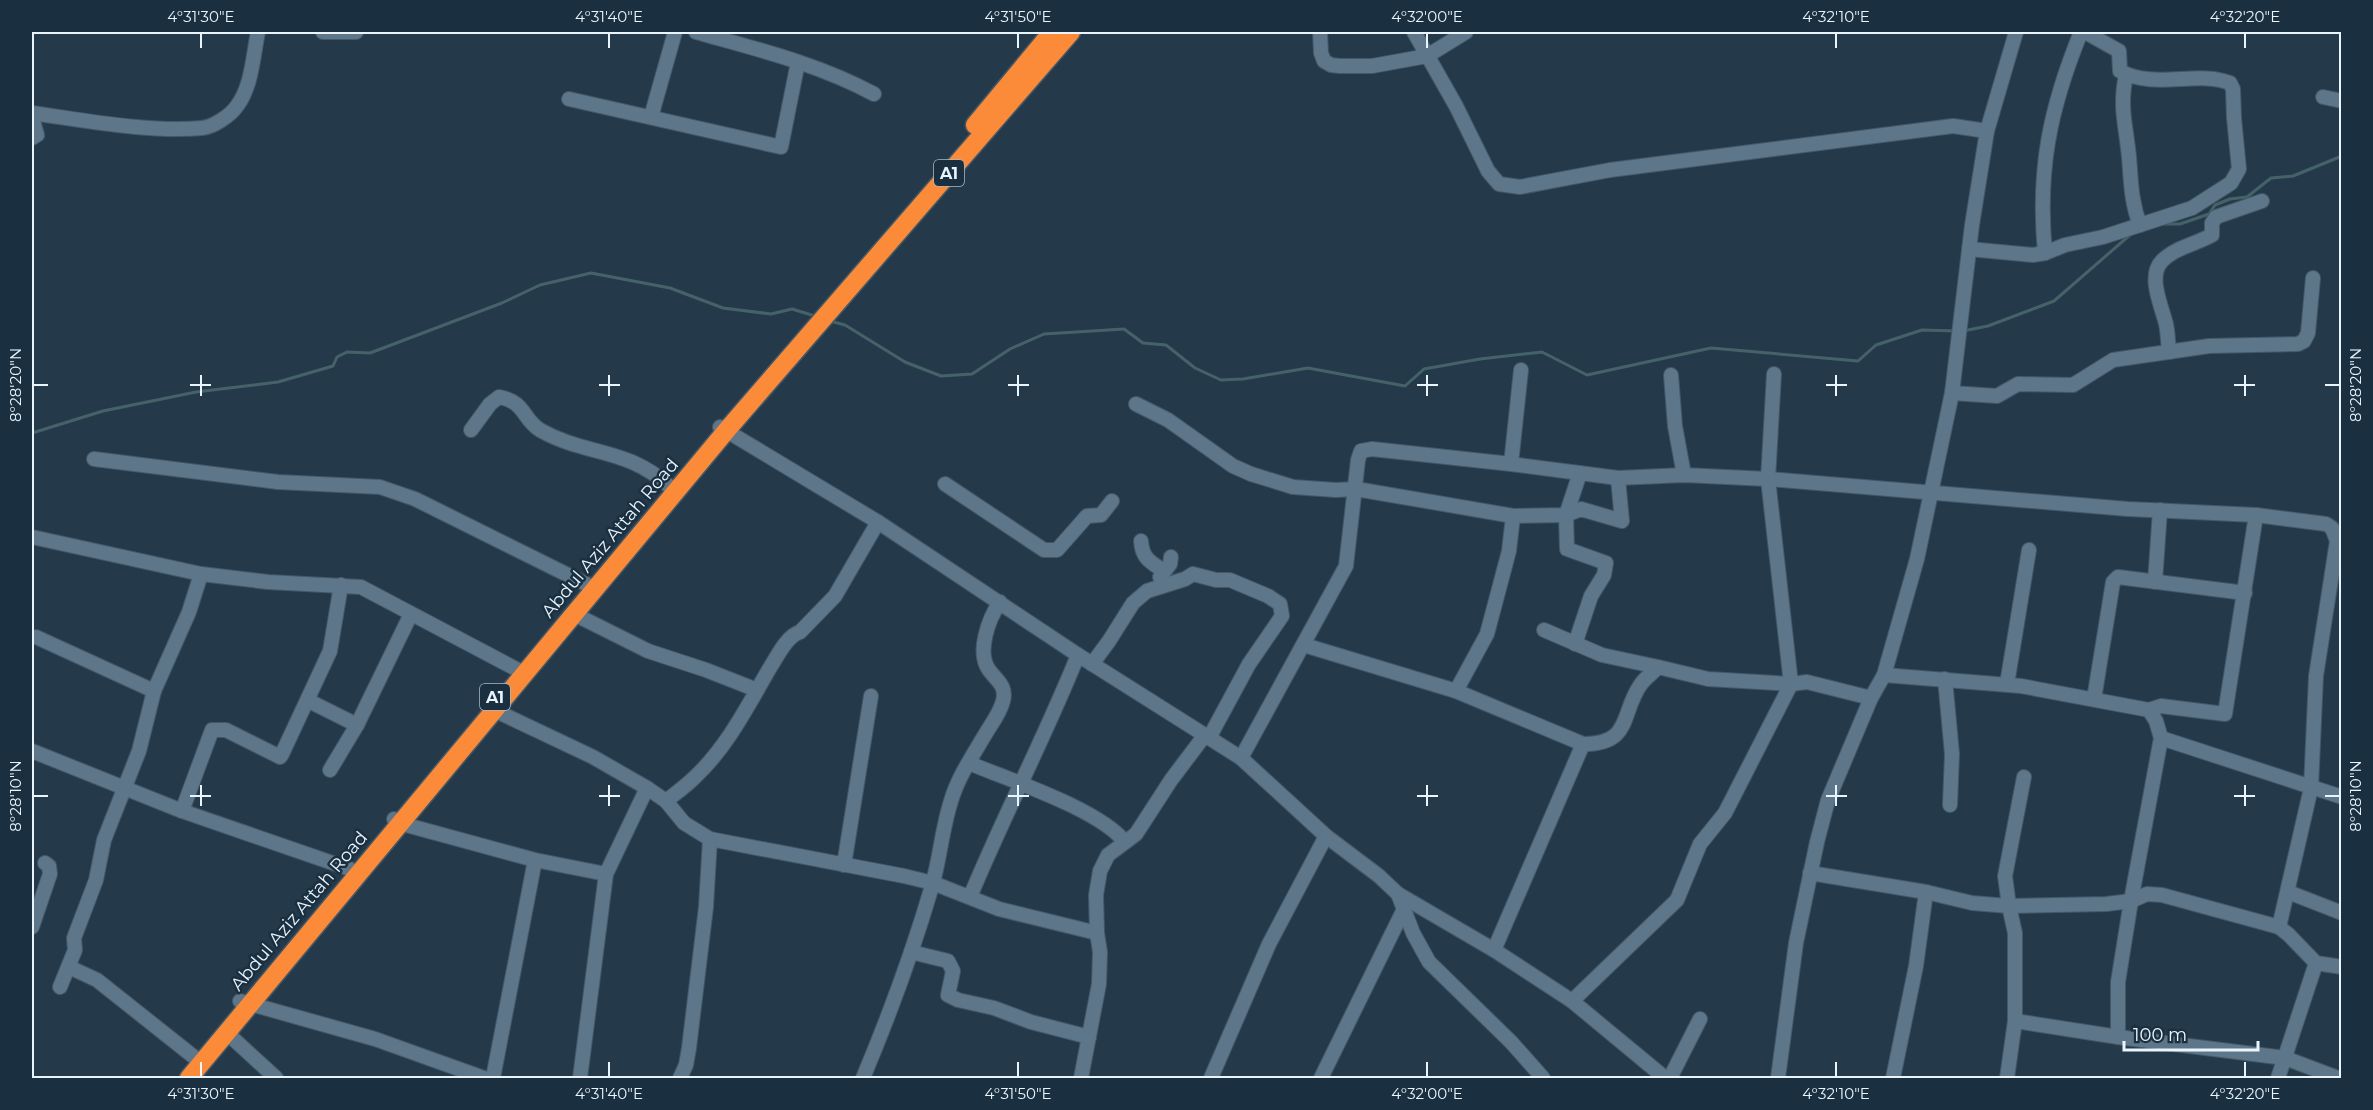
<svg xmlns="http://www.w3.org/2000/svg" width="2373" height="1110" font-family="Montserrat,sans-serif">
<style>
.lines{fill:none;stroke-linecap:round;stroke-linejoin:round}
.stream{stroke:#466269;stroke-width:3}
.minor-casing{stroke:#455866;stroke-width:16}
.highway-casing{stroke:#455866;stroke-width:21}
.minor{stroke:#5e768a;stroke-width:14}
.highway{stroke:#fb8b39;stroke-width:18}
.ticks{fill:none;stroke:#e9f4fd;stroke-width:2}
.labels{text-anchor:middle;dominant-baseline:central;stroke-width:5;stroke-linejoin:round;paint-order:stroke}
.shield{fill:#1a3041;stroke:#abb9c5;stroke-width:1.5}
.shield-label{font-size:16px;font-weight:bold;fill:#e9f4fd}
.street-label{font-size:18px;fill:#e9f4fd;stroke:#1a3041}
.neatline{fill:none;stroke:#e9f4fd;stroke-width:2}
.ticks-label{font-size:15px;text-anchor:middle;fill:#e9f4fd}
</style>
<rect width="100%" height="100%" fill="#243a4b"/>
<g class="lines">
<!-- stream -->
<g class="stream">
<path d="M2162,224H2180L2209,214L2215,205L2230,199L2247,197L2271,178L2293,176L2342,156"/>
<path d="M830,321L845,325L905,362L941,376L972,374L1010,349L1044,334L1124,329L1143,343L1166,345L1195,368L1221,380L1243,379L1308,368L1405,386L1424,369L1480,359L1542,352L1587,375L1711,348L1858,361L1876,345L1922,330L1956,331"/>
<path d="M1963,331L1988,326L2054,301L2130,235"/>
<path d="M32,433L103,411L196,392L278,382L333,366L337,357L347,352L370,353L502,303L540,285L591,273L670,288L723,308L771,314L792,309L815,316"/>
</g>
<defs>
<g id="minor">
<path d="M323,32H356"/>
<path d="M696,32C756,49 819,64 874,94"/>
<path d="M1320,32L1321,53L1324,61L1331,65L1340,66H1372L1427,56L1466,32"/>
<path d="M1414,32L1456,106L1488,171L1499,184L1520,187L1610,170L1953,126L1987,131"/>
<path d="M2126,75C2119,108 2126,125 2129,157C2131,181 2131,202 2140,225"/>
<path d="M2323,97L2342,101"/>
<path d="M569,99L781,147L798,62"/>
<path d="M32,113C83,120 151,133 202,128C213,127 230,116 237,106C252,86 253,56 258,32"/>
<path d="M32,117L37,135L32,138"/>
<path d="M651,117L675,32"/>
<path d="M1969,249L2033,255L2045,253L2065,245L2103,237L2192,208L2231,183L2239,169L2234,118L2233,89L2230,83C2199,70 2154,90 2120,71L2119,51L2085,32"/>
<path d="M2045,253C2037,170 2050,108 2081,32"/>
<path d="M2169,352C2168,343 2168,333 2166,324C2162,307 2147,276 2162,261C2174,248 2196,244 2212,235V223L2216,217L2262,201"/>
<path d="M1671,375L1675,426L1684,475"/>
<path d="M1952,393L1997,396L2018,384L2073,385L2113,360L2209,346L2298,344L2304,341L2308,333L2313,278"/>
<path d="M1136,404L1168,420L1233,466L1251,474L1293,487L1336,490L1356,489L1513,516L1566,515L1581,509L1622,521L1618,478"/>
<path d="M720,427L878,522L1078,655L1241,758L1326,836L1379,876L1398,894L1494,950L1572,1001L1665,1078"/>
<path d="M471,430L490,404L499,397C526,402 522,419 540,430C585,456 628,447 670,487"/>
<path d="M94,459L278,482L380,487L415,499L588,585"/>
<path d="M1511,464L1521,370"/>
<path d="M945,484L1044,550H1057L1087,516L1101,515L1112,501"/>
<path d="M32,537L201,574L268,582L361,587L518,670"/>
<path d="M1141,541C1142,558 1150,562 1164,571"/>
<path d="M1160,577L1170,564L1171,557"/>
<path d="M2155,582L2160,510"/>
<path d="M574,614L648,651L706,670L757,690"/>
<path d="M1544,630L1602,655L1658,667"/>
<path d="M36,637L154,691"/>
<path d="M1575,644L1591,596L1604,575L1606,563L1567,549L1566,515L1580,473"/>
<path d="M1304,645L1456,691L1583,744C1633,744 1620,713 1641,684C1645,678 1653,673 1658,667L1708,679L1791,684L1807,682L1871,698"/>
<path d="M1092,664L1109,641L1133,603L1147,591L1185,579L1193,574L1216,580H1230L1268,596L1280,604L1282,616L1249,664L1209,738"/>
<path d="M1884,675L2021,686L2149,710L2156,721L2161,738L2131,901L2118,982V1037"/>
<path d="M1945,679L1952,754L1950,805"/>
<path d="M2007,684L2029,550"/>
<path d="M1456,691L1487,634L1509,551L1513,516"/>
<path d="M2094,699L2113,582L2118,577L2245,593"/>
<path d="M309,701L357,725"/>
<path d="M494,710L593,757L647,788L666,801L684,823L710,839L904,876L933,883L999,909L1097,933"/>
<path d="M2149,710L2161,706L2225,714L2256,515"/>
<path d="M2161,738L2342,797"/>
<path d="M32,751L182,811L350,869"/>
<path d="M1241,758L1346,566L1358,460L1361,451L1372,449L1511,464L1618,478L1684,475L1768,479L2128,509L2256,515L2326,524L2332,528L2337,541L2316,676L2311,788L2279,927"/>
<path d="M969,763C1009,780 1099,809 1125,842"/>
<path d="M330,770L357,725L411,614"/>
<path d="M666,801C676,793 686,786 695,777C728,746 748,705 771,666C778,655 787,636 800,632L835,596L878,522"/>
<path d="M182,811L212,730H226L280,757L282,754L330,651L341,585"/>
<path d="M394,819L399,823L535,860L606,874"/>
<path d="M844,865L871,696"/>
<path d="M1810,873L1926,892L1972,903L2009,906L2106,904L2131,901L2147,894L2162,895L2279,927L2289,935L2316,963L2342,967"/>
<path d="M2288,892L2342,913"/>
<path d="M1398,894L1413,933L1429,962L1511,1042L1543,1078"/>
<path d="M970,897C1004,815 1045,737 1078,655"/>
<path d="M32,927L50,874L49,866L45,863"/>
<path d="M1494,950L1583,744"/>
<path d="M911,952L948,961L953,971L948,995L958,1000L994,1008L1031,1022L1089,1037"/>
<path d="M69,967L97,980L194,1057"/>
<path d="M60,987L75,950L74,938L96,880L104,840L139,751L154,691L189,612L201,574"/>
<path d="M240,1001L375,1039L484,1078"/>
<path d="M1572,1001L1677,900L1700,844L1725,813L1791,684L1768,479L1774,374"/>
<path d="M2015,1021L2118,1037L2285,1058L2338,1078"/>
<path d="M227,1033L276,1078"/>
<path d="M493,1078L535,860"/>
<path d="M580,1078L606,874L647,788"/>
<path d="M680,1078L686,1065L689,1048L706,907L710,839"/>
<path d="M863,1078C889,1016 913,951 932,886C940,858 942,829 951,801C958,777 973,755 986,733C992,723 1000,713 1003,701C1007,686 997,681 989,670C976,652 989,618 1000,602"/>
<path d="M1081,1078L1099,984L1100,952L1097,933L1096,895L1100,871L1108,855L1136,834L1171,780L1205,735"/>
<path d="M1211,1078L1269,944L1326,836"/>
<path d="M1321,1078L1404,909"/>
<path d="M1670,1078L1700,1019"/>
<path d="M1778,1078L1796,943L1817,842L1828,800L1871,698L1884,675L1917,559L1952,393L1972,225L1987,131L2016,32"/>
<path d="M1893,1078L1916,966L1926,892"/>
<path d="M2007,1078L2015,1021V933L2009,906L2005,876L2024,777"/>
<path d="M2278,1078L2316,963"/>
</g>
<g id="highway">
<path d="M975,125L1052,32"/>
<path d="M189,1078L726,431L1071,32"/>
</g>
</defs>
<!-- minor casing -->
<use href="#minor" class="minor-casing"/>
<!-- highway casing -->
<use href="#highway" class="highway-casing"/>
<!-- minor -->
<use href="#minor" class="minor"/>
<!-- highway -->
<use href="#highway" class="highway"/>
</g>
<!-- ticks -->
<path class="ticks" d="M201,33V48M609,33V48M1018,33V48M1427,33V48M1836,33V48M2245,33V48M201,375V396M609,375V396M1018,375V396M1427,375V396M1836,375V396M2245,375V396M33,385H48M190,385H211M599,385H620M1008,385H1029M1417,385H1438M1826,385H1847M2234,385H2255M2325,385H2340M201,785V806M609,785V806M1018,785V806M1427,785V806M1836,785V806M2245,785V806M33,796H48M190,796H211M599,796H620M1008,796H1029M1417,796H1438M1826,796H1847M2234,796H2255M2325,796H2340M201,1062V1077M609,1062V1077M1018,1062V1077M1427,1062V1077M1836,1062V1077M2245,1062V1077"/>
<g class="labels">
<!-- shield labels -->
<g class="shield">
<rect x="934" y="160" width="30" height="26" rx="4.5"/>
<rect x="480" y="684" width="30" height="26" rx="4.5"/>
</g>
<g class="shield-label">
<text x="949" y="173">A1</text>
<text x="495" y="697">A1</text>
</g>
<!-- street labels -->
<g class="street-label">
<text transform="translate(610 538) rotate(-50)">Abdul Aziz Attah Road</text>
<text transform="translate(299 911) rotate(-50)">Abdul Aziz Attah Road</text>
</g>
</g>
<!-- border -->
<rect width="2373" height="1110" fill="none" stroke="#1a3041" stroke-width="66"/>
<!-- scale -->
<path d="M2124 1041v9h134v-9" fill="none" stroke="#e9f4fd" stroke-width="3"/>
<text x="2133" y="1041" font-size="18" fill="#e9f4fd" stroke="#1a3041" stroke-width="4.5" paint-order="stroke">100 m</text>
<rect x="33" y="33" width="2307" height="1044" class="neatline"/>
<g class="ticks-label">
<text x="201" y="22">4°31'30"E</text>
<text x="609" y="22">4°31'40"E</text>
<text x="1018" y="22">4°31'50"E</text>
<text x="1427" y="22">4°32'00"E</text>
<text x="1836" y="22">4°32'10"E</text>
<text x="2245" y="22">4°32'20"E</text>
<text transform="translate(16 385) rotate(-90)" y="5">8°28'20"N</text>
<text transform="translate(2356 385) rotate(-90)" y="5">8°28'20"N</text>
<text transform="translate(16 796) rotate(-90)" y="5">8°28'10"N</text>
<text transform="translate(2356 796) rotate(-90)" y="5">8°28'10"N</text>
<text x="201" y="1099">4°31'30"E</text>
<text x="609" y="1099">4°31'40"E</text>
<text x="1018" y="1099">4°31'50"E</text>
<text x="1427" y="1099">4°32'00"E</text>
<text x="1836" y="1099">4°32'10"E</text>
<text x="2245" y="1099">4°32'20"E</text>
</g>
</svg>
